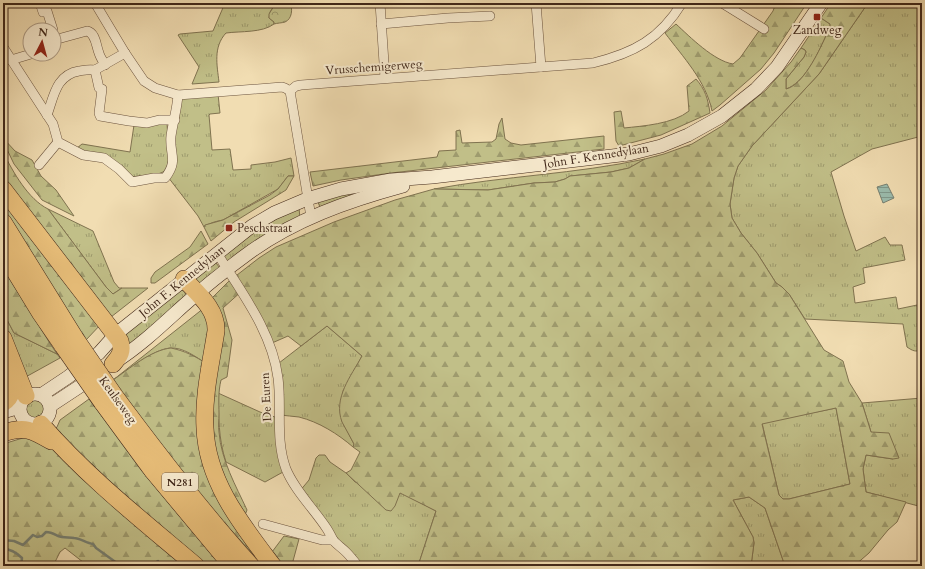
<svg xmlns="http://www.w3.org/2000/svg" width="925" height="569" font-family="Cardo,serif">
<style>
.grass{fill:url(#grass-tufts);stroke:#807350}
.forest{fill:url(#forest-firs);stroke:#807350;fill-rule:evenodd}
.park{fill:url(#park-crowns);stroke:#807350}
.water{fill:url(#water-rules);stroke:#778072}
.lines{fill:none;stroke-linecap:round;stroke-linejoin:round}
.stream{stroke:#778072;stroke-width:2.5}
.street-casing{stroke:#6c543f;stroke-width:10}
.secondary-casing{stroke:#402719;stroke-width:14}
.highway-casing{stroke:#402719;stroke-width:18}
.street{stroke:#f6e9cd;stroke-width:9}
.secondary{stroke:#f6e9cd;stroke-width:13}
.highway{stroke:#e8be79;stroke-width:17}
.highway-bridge-casing{stroke:#402719;stroke-width:18;stroke-linecap:butt}
.highway-bridge{stroke:#e8be79;stroke-width:17}
.poi-dot{fill:#8f2418;stroke:#f6e9cd;stroke-width:1.5}
.labels{text-anchor:middle;dominant-baseline:central;stroke-width:4;stroke-linejoin:round;paint-order:stroke}
.shield{fill:#f6e9cd;stroke:#77614f;stroke-width:1}
.shield-label{font-size:11px;font-weight:bold;fill:#402719}
.poi-label{font-size:12px;fill:#402719;stroke:#f6e9cd}
.street-label{font-size:12px;fill:#402719;stroke:#f6e9cd}
</style>
<defs>
<pattern id="grass-tufts" width="24" height="20" patternUnits="userSpaceOnUse"><rect width="24" height="20" fill="#c1bf88"/><path d="M3 7l-1-3M5 7V3M7 7l1-3M15 17l-1-3M17 17v-4M19 17l1-3" fill="none" stroke="#9e9b6e"/></pattern>
<pattern id="forest-firs" width="22" height="20" patternUnits="userSpaceOnUse"><rect width="22" height="20" fill="#c1bf88"/><path d="M5 1l3.5 6h-7zM16 11l3.5 6h-7z" fill="#9e9b6e"/></pattern>
<pattern id="park-crowns" width="20" height="18" patternUnits="userSpaceOnUse"><rect width="20" height="18" fill="#c1bf88"/><path d="M2 6a3 3 0 1 1 6 0M12 15a3 3 0 1 1 6 0" fill="none" stroke="#9e9b6e"/></pattern>
<pattern id="water-rules" width="6" height="5" patternUnits="userSpaceOnUse"><rect width="6" height="5" fill="#9bbcad"/><path d="M0 2.5h6" fill="none" stroke="#80998c"/></pattern>
</defs>
<rect width="100%" height="100%" fill="#f1ddb2"/>
<filter id="stains"><feTurbulence type="fractalNoise" baseFrequency=".005" numOctaves="4"/><feColorMatrix values="0 0 0 0 .2 0 0 0 0 .09 0 0 0 0 .02 0 0 0 .5 -.17"/></filter>
<radialGradient id="worn" r=".72"><stop offset=".6" stop-color="#630" stop-opacity="0"/><stop offset="1" stop-color="#630" stop-opacity=".3"/></radialGradient>
<!-- grass -->
<g class="grass">
<path d="M225,3H273L274,6L270,12L269,18L274,22V24C262,33 241,31 226,33C213,47 217,65 219,82L192,84L199,67L178,35L180,34L213,31Z"/>
<path d="M868,3H922V136L872,149L831,172L844,216L856,251L885,237L890,245H902L905,260L863,268L865,283L853,287L855,303L896,297L898,309L922,304V350C915,352 913,351 907,347L903,324L805,319L789,294L782,287L776,283L757,253L741,233L732,218L730,204L734,178L738,166L752,146L819,74Z"/>
<path d="M821,18L830,24C831,31 827,32 825,38C818,54 804,83 786,89V79L804,57L806,52L805,50L801,48Z"/>
<path d="M218,94L220,113L210,114L209,115L212,150L230,149L233,170L251,169V165L275,162L291,158L294,176H288L278,189L223,220C217,221 209,223 204,227L198,216L168,177L173,123L180,97Z"/>
<path d="M167,123L169,158L167,168L163,172L158,174L131,177L89,153L77,148L82,144L130,152L134,125Z"/>
<path d="M645,159L629,168L611,172L570,176L565,179L555,182L534,183L488,190L434,189C504,176 576,174 645,159Z"/>
<path d="M373,188L320,207L317,200Z"/>
<path d="M299,207L300,220L227,262L223,257L261,227Z"/>
<path d="M48,209L93,231L114,282L119,288H122L113,294L106,287Z"/>
<path d="M216,263L220,268L201,285L195,280L196,277Z"/>
<path d="M181,290H184L188,293L185,299L129,344L121,334Z"/>
<path d="M204,308L211,322L207,364C196,357 183,347 170,348C152,350 128,370 113,380Z"/>
<path d="M3,312L14,333L57,354L60,358L22,379L3,333Z"/>
<path d="M327,326L362,356L343,391L342,421L354,444L353,447C338,434 319,422 299,417C293,416 286,416 280,415L279,363Z"/>
<path d="M218,393L260,412L275,417L283,472L265,482L226,462C218,438 219,417 218,393Z"/>
<circle cx="35" cy="409" r="11"/>
<path d="M922,398V507L866,492L863,469L866,455L893,459L871,432L862,403Z"/>
<path d="M836,408L850,484L789,499H783L779,495L762,423Z"/>
<path d="M319,455H325L330,462L346,473L355,482L402,493L436,511L418,566H360L299,492L309,480L316,458Z"/>
<path d="M749,497L765,508L785,566H751L754,543L753,537L733,500Z"/>
</g>
<!-- forest -->
<g class="forest">
<path d="M776,3H807L774,53L761,69L720,105L712,111C706,81 683,57 665,33L676,24C690,37 714,61 733,64L740,58L773,11Z"/>
<path d="M831,3H868L819,74L752,146L738,166L734,178L730,204L732,218L741,233L757,253L776,283L782,287L789,294L824,350L843,361L849,382L862,403L871,432L889,433L899,458L893,459L866,455L863,469L866,492L906,502L897,522L888,530L869,553L854,566H785L765,508L749,497L733,500L753,537L754,543L751,566H418L436,511L400,493L395,506L391,511L386,510L346,473L351,470L360,452L353,447L354,444C350,437 346,429 342,422C333,398 351,376 362,356L327,326L301,346L288,336L272,343L243,290L223,308L232,340L227,377L221,380C218,393 219,401 219,414C219,420 218,426 219,432C221,460 236,486 247,510L245,515L272,552L284,536L299,539L293,561L298,566H277L241,516L214,457L209,301L228,282L259,258L276,247L334,222L395,200L434,189L488,190L534,183L555,182L565,179L570,176L611,172L629,168L645,159L664,154L692,144L722,126L766,90L791,62L801,48L805,50L806,52L804,57L786,79V89C803,85 818,53 825,38C827,32 831,31 830,24L821,18ZM836,408L850,484L789,499H783L779,495L762,424Z"/>
<path d="M696,79C705,89 708,99 710,113L661,135L619,146L616,141L614,112L621,111L624,128C643,126 673,124 689,111L687,86Z"/>
<path d="M502,118L505,139L511,143L521,145L604,136V149L391,173L341,180L313,186L310,172L437,157L439,151L456,150V131L460,130L462,143L492,142L496,139L499,124Z"/>
<path d="M3,138L15,151L32,160L41,176L56,190L74,216L42,200L14,164L3,141Z"/>
<path d="M3,152C13,172 28,199 48,209L106,287L113,294L122,288H148L111,317L103,310L3,177Z"/>
<path d="M288,176H294L286,190L234,222L211,241L204,227L205,225L223,220L270,195L278,189Z"/>
<path d="M3,199L102,323L86,340L3,215Z"/>
<path d="M201,231L208,244L155,283H151V278L155,272L190,247Z"/>
<path d="M3,268L51,345L57,354L14,333L3,312Z"/>
<path d="M171,348C185,351 195,356 207,364L200,421L260,562L210,507L162,448L113,380C129,369 151,350 171,348Z"/>
<path d="M89,399L141,470L221,566H200L53,431L57,427L60,420Z"/>
<path d="M26,437H40L188,566H88L65,548L60,552L53,566H3V444Z"/>
</g>
<!-- park -->
<path class="park" d="M273,3H290C293,9 292,19 285,22C282,23 277,23 274,24V22L269,18V14L274,6Z"/>
<!-- water -->
<path class="water" d="M887,184L894,198L883,203L877,187Z"/>
<g class="lines">
<!-- stream -->
<g class="stream">
<path d="M3,540L14,541L23,545L33,535L37,537L42,536L46,532C51,532 54,534 58,536C63,538 70,537 74,538C80,538 86,543 93,544L96,548L121,566"/>
<path d="M3,549C10,549 17,553 22,558L21,566"/>
<path d="M3,562L5,563V566"/>
<path d="M150,566L158,561"/>
</g>
<defs>
<g id="street">
<path d="M40,3L43,12L47,11L53,30"/>
<path d="M95,3L125,53L144,81L155,88L178,95L282,87L285,88L290,91"/>
<path d="M380,3L385,78"/>
<path d="M536,3L541,67"/>
<path d="M722,3L764,29"/>
<path d="M381,24L448,18L490,16"/>
<path d="M54,40L87,31C96,33 96,46 99,53C100,57 103,61 105,65"/>
<path d="M3,47L53,124L58,142L83,155L104,158L119,169L132,182L154,178H165C179,160 169,154 171,136C173,122 177,109 178,95"/>
<path d="M11,60L31,54"/>
<path d="M95,70L99,88L102,89L99,113L100,116L129,121L147,123L159,120H175"/>
<path d="M290,91L296,86L301,85L593,63C634,53 660,39 682,3"/>
<path d="M290,91L311,217"/>
<path d="M47,115C54,96 56,75 79,71C85,70 89,69 95,70L125,53"/>
<path d="M39,165L58,142"/>
<path d="M217,253C241,292 272,331 278,378C282,408 275,439 286,469C295,491 314,509 327,529C329,532 331,536 333,540C336,544 342,548 346,552C350,556 354,561 358,566"/>
<path d="M263,524L322,540H333"/>
</g>
<g id="secondary">
<path d="M115,362C140,346 161,326 183,306C203,288 224,271 246,255C293,220 348,201 403,186"/>
<circle cx="35" cy="409" r="15"/>
<path d="M41,395L68,377L99,353L116,334L252,226L274,213L307,199L341,189L391,180L432,177L629,154L661,146L688,135L722,116L756,89L777,67L821,3"/>
<path d="M50,406L94,377"/>
<path d="M3,412L20,407"/>
</g>
<g id="highway">
<path d="M3,189L120,341C123,351 120,356 113,364"/>
<path d="M3,222L75,338"/>
<path d="M3,252L41,314L63,346"/>
<path d="M184,279C198,294 217,309 216,331C211,363 203,396 205,428C207,482 242,525 273,566"/>
<path d="M3,338L26,396"/>
<path d="M114,395C157,453 202,512 251,566"/>
<path d="M102,402L152,470L232,566"/>
<path d="M3,403C15,395 13,384 13,371"/>
<path d="M41,424C87,477 143,521 196,566"/>
<path d="M3,433C25,426 32,430 51,441"/>
</g>
</defs>
<!-- street casing -->
<use href="#street" class="street-casing"/>
<!-- secondary casing -->
<use href="#secondary" class="secondary-casing"/>
<!-- highway casing -->
<use href="#highway" class="highway-casing"/>
<!-- street -->
<use href="#street" class="street"/>
<!-- secondary -->
<use href="#secondary" class="secondary"/>
<!-- highway -->
<use href="#highway" class="highway"/>
<defs>
<g id="highway-bridge">
<path d="M75,338L114,395"/>
<path d="M63,346L102,402"/>
</g>
</defs>
<!-- highway-bridge casing -->
<use href="#highway-bridge" class="highway-bridge-casing"/>
<!-- highway-bridge -->
<use href="#highway-bridge" class="highway-bridge"/>
</g>
<!-- markers -->
<g class="poi-dot">
<rect x="813" y="13" width="8" height="8" rx="2"/>
<rect x="225" y="224" width="8" height="8" rx="2"/>
</g>
<g class="labels">
<!-- shield labels -->
<rect class="shield" x="162" y="473" width="36" height="18" rx="3"/>
<g class="shield-label">
<text x="180" y="482">N281</text>
</g>
<!-- poi labels -->
<g class="poi-label">
<text x="817" y="30">Zandweg</text>
<text x="237" y="228" text-anchor="start">Peschstraat</text>
</g>
<!-- street labels -->
<g class="street-label">
<text transform="translate(374 67) rotate(-4)">Vrusschemigerweg</text>
<text transform="translate(596 156) rotate(-9)">John F. Kennedylaan</text>
<text transform="translate(182 281) rotate(-39)">John F. Kennedylaan</text>
<text transform="translate(266 397) rotate(-93)">De Euren</text>
<text transform="translate(118 400) rotate(54)">Keulseweg</text>
</g>
</g>
<!-- margin -->
<rect width="925" height="569" fill="none" stroke="#f1ddb2" stroke-width="16"/>
<rect x="4" y="4" width="917" height="561" fill="none" stroke="#402719" stroke-width="2"/>
<rect x="8" y="8" width="909" height="553" fill="none" stroke="#402719"/>
<!-- north arrow -->
<g transform="translate(42 42) rotate(6)"><circle r="19" fill="#f6e9cd" stroke="#ad9b85"/>
<path d="M0-3L7 15L0 10L-7 15Z" fill="#8f2418"/>
<text y="-6" font-size="11" font-weight="bold" text-anchor="middle" fill="#402719">N</text>
</g>
<rect width="100%" height="100%" filter="url(#stains)"/>
<rect width="100%" height="100%" fill="url(#worn)"/>
</svg>
